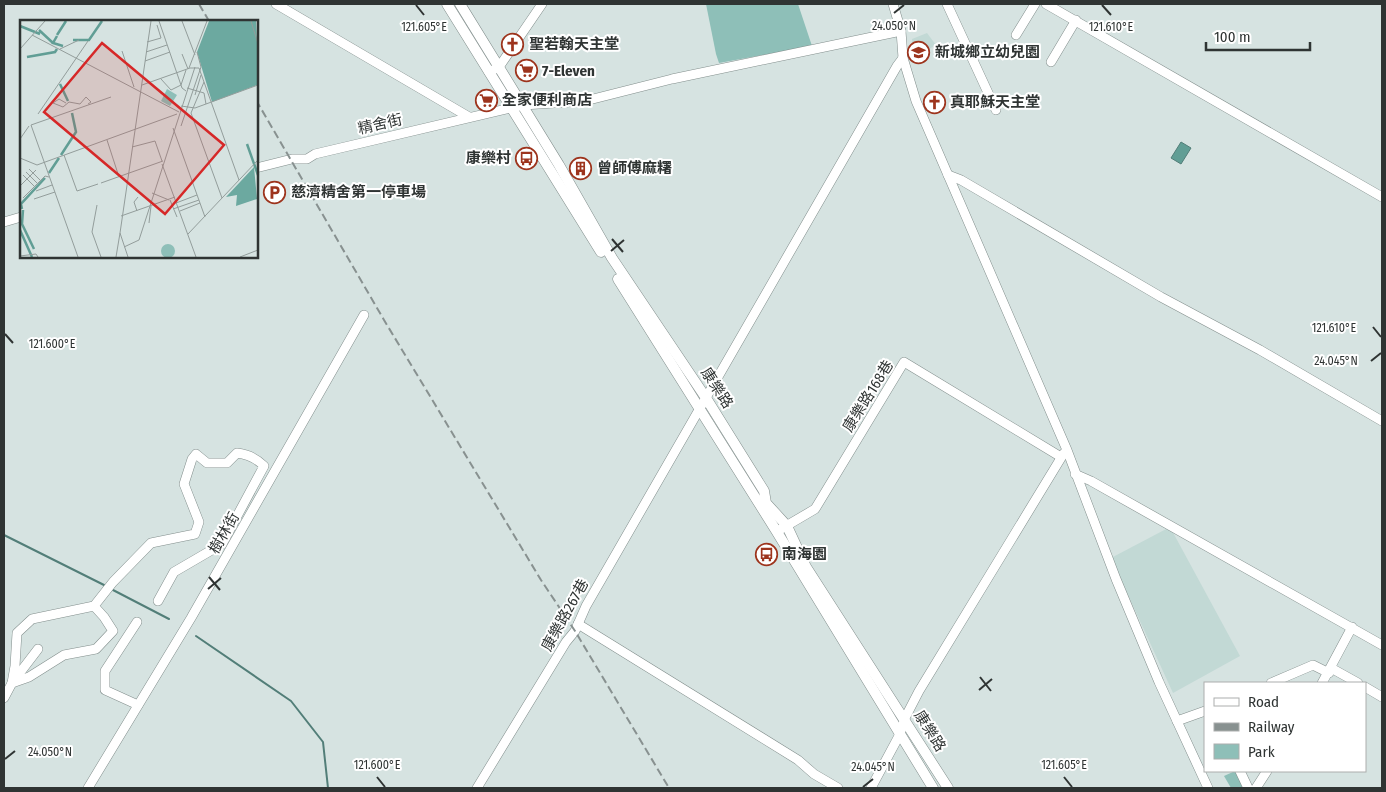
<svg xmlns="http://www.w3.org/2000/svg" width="1386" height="792" font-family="'Fira Sans Condensed','Noto Sans TC',sans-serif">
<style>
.built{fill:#c2d9d5}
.green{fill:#8ebfb8}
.water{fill:#619e95;stroke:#527e78}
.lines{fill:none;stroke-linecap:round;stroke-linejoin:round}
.stream{stroke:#527e78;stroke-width:2}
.minor-casing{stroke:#828e8c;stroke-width:10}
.major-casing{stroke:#828e8c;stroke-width:11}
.minor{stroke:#fff;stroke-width:9}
.major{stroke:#fff;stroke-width:10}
.rail{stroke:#889190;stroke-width:2;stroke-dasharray:8 4;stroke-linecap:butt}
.ticks{fill:none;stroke:#2f3433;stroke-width:2}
.labels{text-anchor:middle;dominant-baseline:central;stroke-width:4;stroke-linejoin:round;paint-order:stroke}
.poi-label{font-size:15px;font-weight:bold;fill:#2f3433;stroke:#fff;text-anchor:start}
.street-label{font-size:15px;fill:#2f3433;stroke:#fff}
.inset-river{fill:none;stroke:#619e95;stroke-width:2.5}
.inset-road{fill:none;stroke:#939d9b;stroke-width:1}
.view{fill:#d62828;fill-opacity:0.15;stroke:#d62828;stroke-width:2.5}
.inset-edge{fill:none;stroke:#2f3433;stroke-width:2.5}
.ticks-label{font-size:12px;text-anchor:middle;fill:#2f3433;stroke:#fff;stroke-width:4;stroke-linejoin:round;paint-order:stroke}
</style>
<rect width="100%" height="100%" fill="#d6e3e1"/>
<!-- built -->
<g class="built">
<path d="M927,33L936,45L913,58L912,39Z"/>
<path d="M1170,527L1240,656L1173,693L1111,558Z"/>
</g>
<!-- green -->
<g class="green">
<path d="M706,4H798L812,46L719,63L716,54Z"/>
<path d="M1235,771L1244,788H1231L1224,776Z"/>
</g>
<!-- water -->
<path class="water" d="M1181,142L1191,148L1181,164L1171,158Z"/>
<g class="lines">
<!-- stream -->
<g class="stream">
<path d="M4,535L104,585"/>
<path d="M113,590L169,619"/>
<path d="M196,636L291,701L323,742L328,788"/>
</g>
<defs>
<g id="minor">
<path d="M276,4L469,117"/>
<path d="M893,4L901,31L903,58L916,101L1067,450L1116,579L1159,682L1208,788"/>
<path d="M947,4L996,110"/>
<path d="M1046,4L1382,197"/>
<path d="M1016,35L1035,4"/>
<path d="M1051,62L1076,20"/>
<path d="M489,72L499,67L542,4"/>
<path d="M256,168L292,159H307L315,154L523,105L585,101L672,79L901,31"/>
<path d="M948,175L961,180L985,194L1161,297L1260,350L1382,421"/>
<path d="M4,222L21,217"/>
<path d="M1075,474L1091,481L1382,645"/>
<path d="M781,529L815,509L904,362L1061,457"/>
<path d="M94,606L32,619L17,633L15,666L12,683L29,677L64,655L96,649L113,631L104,617L94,606L113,582L151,543L195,534L199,522L184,484L192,459L196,454L207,463H227L237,453C247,454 257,459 264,466L222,544L174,572L158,601"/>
<path d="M137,622L105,671V690L138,705"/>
<path d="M578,624L798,760L814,774L838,788"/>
<path d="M1331,668L1358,683"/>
<path d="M1271,683L1313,665L1329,673"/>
<path d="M1322,683L1352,627"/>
<path d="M1365,687L1382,697"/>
<path d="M4,698L12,683L38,649"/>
<path d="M1177,721L1205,711"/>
<path d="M1240,771L1248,788"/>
<path d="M88,788L191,618L364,315"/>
<path d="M477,788L566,642L575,631L586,606C689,426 793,246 897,66L903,58"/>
<path d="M871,788L900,734L905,718L919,691L1064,453"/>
<path d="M1256,788L1267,771"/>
</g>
<g id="major">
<path d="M447,4L601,252"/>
<path d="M460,4L559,165L612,258L706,398L764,491L766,503L787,526L806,567L948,788"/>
<path d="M618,279L777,532L933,788"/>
</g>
</defs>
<!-- minor casing -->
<use href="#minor" class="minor-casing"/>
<!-- major casing -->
<use href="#major" class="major-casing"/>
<!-- minor -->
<use href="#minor" class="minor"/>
<!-- major -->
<use href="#major" class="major"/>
<!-- rail -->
<g class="rail">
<path d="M199,4L209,21"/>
<path d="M256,100L384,320L541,580L575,631L669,788"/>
</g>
</g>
<!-- ticks -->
<path class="ticks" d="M416,5L424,15M1102,5L1111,15M894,13L904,5M612,239L623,252M611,251L624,240M1373,327L1381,337M5,334L13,343M1371,361L1381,353M209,577L220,590M208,589L221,578M980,677L991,691M979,690L992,679M5,759L15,751M377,777L385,787M1064,777L1072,787M863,787L873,779"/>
<!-- icons -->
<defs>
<symbol id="church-ring" viewBox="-11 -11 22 22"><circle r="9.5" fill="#fff" stroke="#9d341d" stroke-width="1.5"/><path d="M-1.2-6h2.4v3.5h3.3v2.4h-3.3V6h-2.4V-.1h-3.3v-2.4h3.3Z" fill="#9d341d"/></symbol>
<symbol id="school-ring" viewBox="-11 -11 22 22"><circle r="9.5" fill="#fff" stroke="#9d341d" stroke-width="1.5"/><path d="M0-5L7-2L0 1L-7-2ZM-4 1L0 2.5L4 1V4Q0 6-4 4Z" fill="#9d341d"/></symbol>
<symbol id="supermarket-ring" viewBox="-11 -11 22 22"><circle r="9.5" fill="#fff" stroke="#9d341d" stroke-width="1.5"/><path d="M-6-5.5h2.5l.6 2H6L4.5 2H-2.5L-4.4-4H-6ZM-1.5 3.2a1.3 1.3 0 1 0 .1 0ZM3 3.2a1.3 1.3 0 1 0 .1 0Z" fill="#9d341d"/></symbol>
<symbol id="bus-ring" viewBox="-11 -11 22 22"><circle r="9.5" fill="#fff" stroke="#9d341d" stroke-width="1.5"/><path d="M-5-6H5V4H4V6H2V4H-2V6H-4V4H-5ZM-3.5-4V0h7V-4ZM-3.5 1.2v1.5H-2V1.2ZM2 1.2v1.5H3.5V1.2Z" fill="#9d341d"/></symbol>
<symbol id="building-ring" viewBox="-11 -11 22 22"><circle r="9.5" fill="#fff" stroke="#9d341d" stroke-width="1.5"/><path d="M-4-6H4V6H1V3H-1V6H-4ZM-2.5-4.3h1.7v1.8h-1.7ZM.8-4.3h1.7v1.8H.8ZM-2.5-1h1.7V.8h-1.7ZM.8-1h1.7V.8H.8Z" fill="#9d341d"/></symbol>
<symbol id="parking-ring" viewBox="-11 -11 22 22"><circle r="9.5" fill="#fff" stroke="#9d341d" stroke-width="1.5"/><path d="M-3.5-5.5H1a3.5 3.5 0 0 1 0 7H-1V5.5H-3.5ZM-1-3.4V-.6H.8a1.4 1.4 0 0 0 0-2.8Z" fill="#9d341d"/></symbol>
</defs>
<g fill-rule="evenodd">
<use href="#church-ring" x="500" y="32" width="25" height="25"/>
<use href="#school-ring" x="906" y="40" width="25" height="25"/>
<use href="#supermarket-ring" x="514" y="58" width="25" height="25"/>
<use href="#supermarket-ring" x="474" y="88" width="25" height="25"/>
<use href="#church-ring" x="922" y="90" width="25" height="25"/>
<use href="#bus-ring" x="514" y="146" width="25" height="25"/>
<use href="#building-ring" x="568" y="156" width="25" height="25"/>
<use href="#parking-ring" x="262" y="180" width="25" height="25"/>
<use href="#bus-ring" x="754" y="542" width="25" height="25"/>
</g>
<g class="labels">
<!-- poi labels -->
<g class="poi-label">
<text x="529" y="44">聖若翰天主堂</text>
<text x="935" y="52">新城鄉立幼兒園</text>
<text x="542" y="71">7-Eleven</text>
<text x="502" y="100">全家便利商店</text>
<text x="950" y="102">真耶穌天主堂</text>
<text x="511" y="158" text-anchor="end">康樂村</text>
<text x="597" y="168">曾師傅麻糬</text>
<text x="291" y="192">慈濟精舍第一停車場</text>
<text x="782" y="554">南海園</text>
</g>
<!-- street labels -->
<g class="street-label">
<text transform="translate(380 124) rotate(-13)">精舍街</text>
<text transform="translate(717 388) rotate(57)">康樂路</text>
<text transform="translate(868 396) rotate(-58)">康樂路168巷</text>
<text transform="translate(224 533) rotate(-60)">樹林街</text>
<text transform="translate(565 615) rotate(-61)">康樂路267巷</text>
<text transform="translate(930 731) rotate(58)">康樂路</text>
</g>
</g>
<!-- overview -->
<g transform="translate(20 20)">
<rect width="238" height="238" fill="#d6e3e1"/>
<path d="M147,69L157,75L150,86L141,81ZM141 231a7 7 0 1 1 14 0a7 7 0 1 1-14 0Z" fill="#8ebfb8"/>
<path d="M189,1H236L237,21V65L192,82L177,32ZM234,147L237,179L216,186L217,175L206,177Z" fill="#6ca9a0"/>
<path class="inset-river" d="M0,6L20,14M19,10L33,23M37,15L46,1M37,16L33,23L43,26M53,20H69L82,1M7,37L35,32L37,29M40,64L48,81M227,124L238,155M41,135L56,112L52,93M29,153L39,138M2,189L1,184L25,158M3,190L2,204L14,229M0,210L12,237"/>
<path class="inset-road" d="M139,1L162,68L166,71M162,1L175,35M231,1L238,24M12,15L159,92M127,22L141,18L137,5M0,29L25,1M40,29L59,20M102,31L114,67M126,32L147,25M162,34L168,49M125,41L150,32M169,48L187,1M141,59L151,70L161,65M184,62L171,93L202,178M122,65L170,48H179L219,160M161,65L166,50M167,68L184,73L186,84M175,75L181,55M33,83L43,87L49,82L60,84L66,77L71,82L68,84M33,83L39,79L46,83M161,86L175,88L238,65M18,94L68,21M161,106L181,47L177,32M153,108L185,197M0,119L9,106M87,120L99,157M112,127L135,121L142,141M44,135L57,171L78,164M0,138L17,145L157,94M142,144L176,237M9,149L20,160M6,152L17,163M3,155L14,166M81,163L143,141M0,166L16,150M16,171L32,165M132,173L149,180M3,178L25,156L29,157M14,179L35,172M150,180L157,197M156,183L177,175M77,185L72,212L81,237M153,189L179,180M117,191L114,182L118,177M160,191L180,183M101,196L155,177M129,203L131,186M168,214L238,140M104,227L119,220L175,47M0,236L16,234L18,237M58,237L11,105L91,77M96,237L100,213M108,237L100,213L131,1M220,237L238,230"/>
<path class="view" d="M82,23L204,125L145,194L24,92Z"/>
<rect width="238" height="238" class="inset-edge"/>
</g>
<g class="ticks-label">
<text x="894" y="30">24.050°N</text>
<text x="424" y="31">121.605°E</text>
<text x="1111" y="31">121.610°E</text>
<text x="1334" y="332">121.610°E</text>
<text x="52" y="348">121.600°E</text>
<text x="1336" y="365">24.045°N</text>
<text x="50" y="756">24.050°N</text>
<text x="377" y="769">121.600°E</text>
<text x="1064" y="769">121.605°E</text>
<text x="873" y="771">24.045°N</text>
</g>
<!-- border -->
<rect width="1386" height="792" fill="none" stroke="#2f3433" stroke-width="10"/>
<!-- legend -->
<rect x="1204" y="682" width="162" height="90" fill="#ffffff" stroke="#acaead"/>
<rect x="1214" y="698" width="25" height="8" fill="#ffffff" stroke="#acaead"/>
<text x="1248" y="707" font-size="15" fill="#2f3433">Road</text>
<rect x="1214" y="723" width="25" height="8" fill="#889190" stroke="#acaead"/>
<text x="1248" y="732" font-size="15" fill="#2f3433">Railway</text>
<rect x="1214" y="744" width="25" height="15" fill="#8ebfb8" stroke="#acaead"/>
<text x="1248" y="757" font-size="15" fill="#2f3433">Park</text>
<!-- scale -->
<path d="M1206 42v8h104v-8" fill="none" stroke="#2f3433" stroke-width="2.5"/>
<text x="1214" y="42" font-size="15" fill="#2f3433" stroke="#ffffff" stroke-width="4" paint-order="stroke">100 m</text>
</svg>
